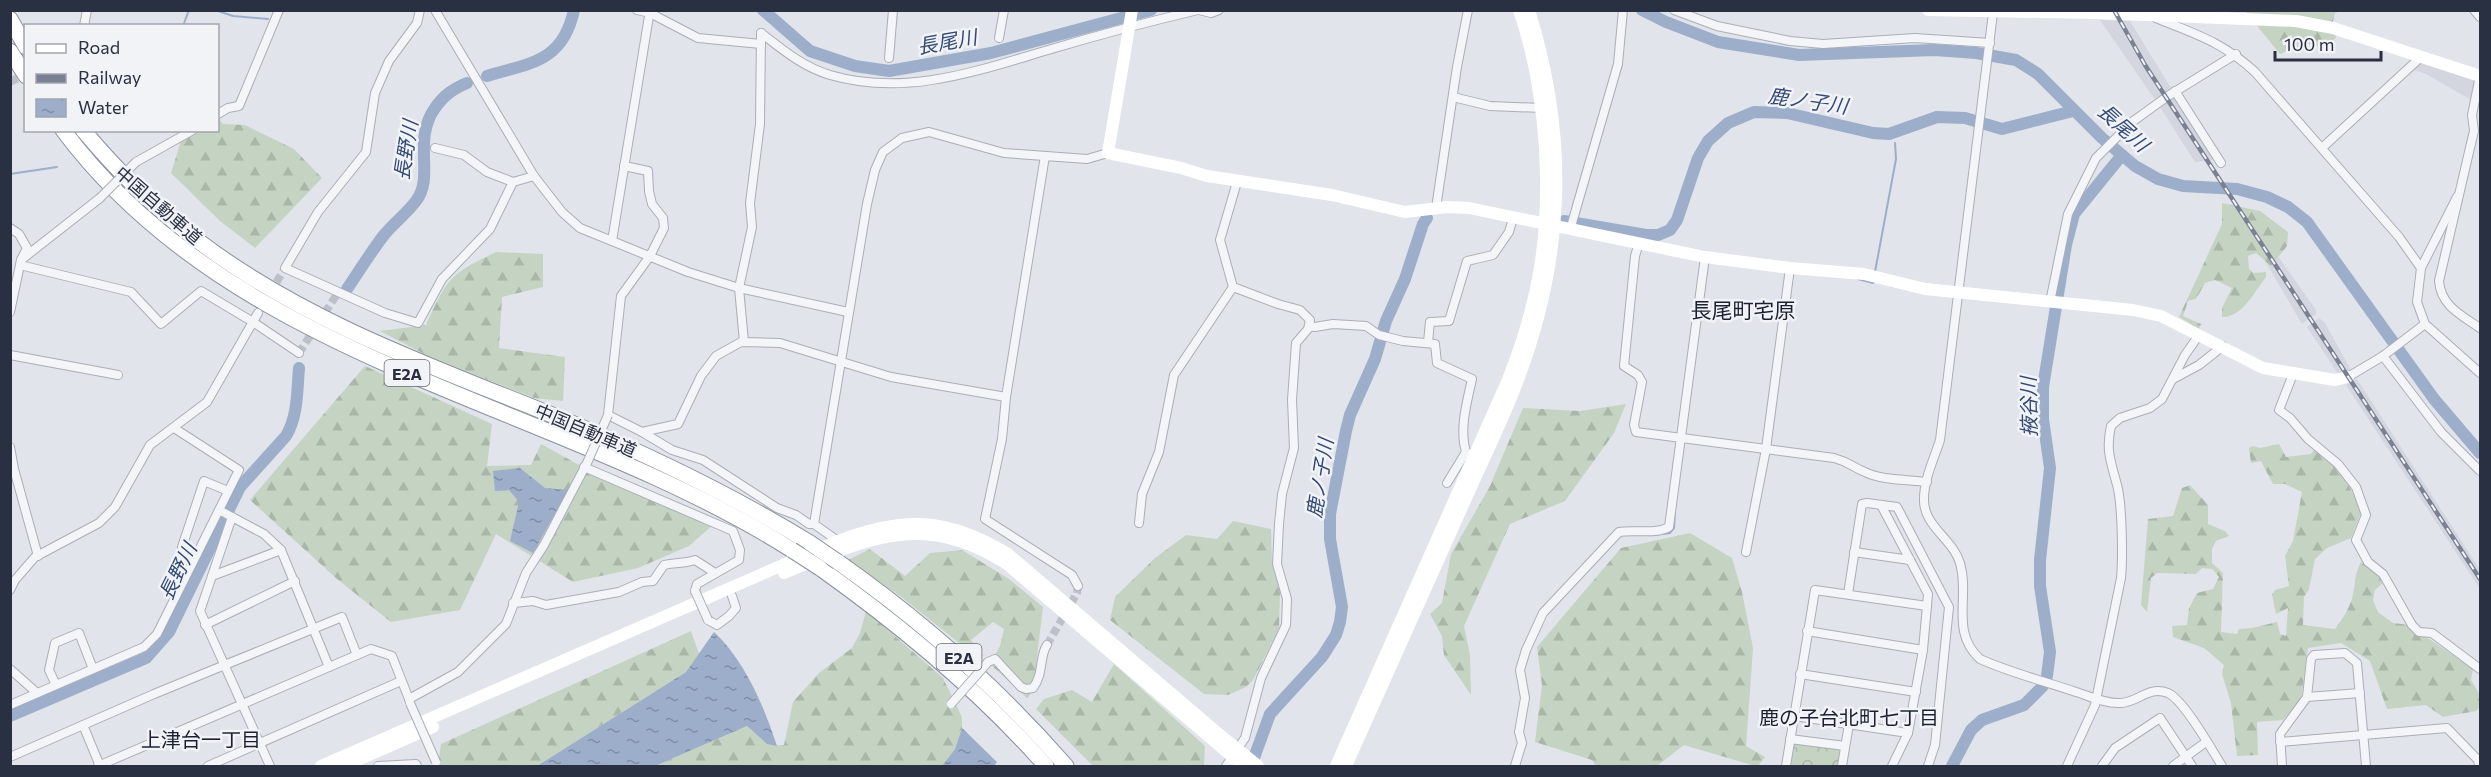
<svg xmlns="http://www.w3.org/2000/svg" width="2491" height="777" font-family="Commissioner,'Noto Sans JP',sans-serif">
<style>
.built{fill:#d3d6df}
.forest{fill:url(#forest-firs)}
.park{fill:url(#park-crowns)}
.water{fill:url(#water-ripples)}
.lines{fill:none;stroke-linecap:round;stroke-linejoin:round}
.stream{stroke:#9caeca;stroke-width:2}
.river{stroke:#9caeca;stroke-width:12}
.street-tunnel{stroke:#bcc0c8;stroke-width:8;stroke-dasharray:8 4;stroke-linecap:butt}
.street-casing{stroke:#aaaeb7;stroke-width:10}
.highway-casing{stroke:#8890a0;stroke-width:17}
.street{stroke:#f4f5f8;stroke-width:8}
.secondary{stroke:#fff;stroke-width:12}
.highway{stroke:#fff;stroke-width:15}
.rail-casing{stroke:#7a8193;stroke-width:4.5}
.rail{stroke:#f1f3f7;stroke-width:2;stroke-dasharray:7;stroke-linecap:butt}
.street-bridge-casing{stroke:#aaaeb7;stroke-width:10;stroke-linecap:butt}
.highway-bridge-casing{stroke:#8890a0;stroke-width:17;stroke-linecap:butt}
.street-bridge{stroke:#f4f5f8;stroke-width:8}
.secondary-bridge{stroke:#fff;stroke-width:12}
.highway-bridge{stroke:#fff;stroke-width:15}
.labels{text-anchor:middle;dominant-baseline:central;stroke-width:5;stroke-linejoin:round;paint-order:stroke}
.shield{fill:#f1f3f7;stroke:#656a78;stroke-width:1.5}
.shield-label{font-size:16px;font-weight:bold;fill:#293041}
.street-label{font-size:18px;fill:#293041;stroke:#f1f3f7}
.water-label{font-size:20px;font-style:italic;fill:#334a75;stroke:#f1f3f7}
.neighbourhood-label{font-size:20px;fill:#1b2132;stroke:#f1f3f7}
.quarter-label{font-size:21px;fill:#1b2132;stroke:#f1f3f7}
</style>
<defs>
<pattern id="forest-firs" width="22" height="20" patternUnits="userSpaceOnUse" patternTransform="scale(1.5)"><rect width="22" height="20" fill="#c5d4c2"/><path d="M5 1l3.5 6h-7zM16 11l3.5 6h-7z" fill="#a9b6a8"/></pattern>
<pattern id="park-crowns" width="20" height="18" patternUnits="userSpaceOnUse" patternTransform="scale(1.5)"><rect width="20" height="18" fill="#c5d4c2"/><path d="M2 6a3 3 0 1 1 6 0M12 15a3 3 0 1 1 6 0" fill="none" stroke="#a9b6a8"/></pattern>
<pattern id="water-ripples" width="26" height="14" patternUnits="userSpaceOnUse" patternTransform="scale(1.5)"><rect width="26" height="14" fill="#9caeca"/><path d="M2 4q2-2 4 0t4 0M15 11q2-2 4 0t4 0" fill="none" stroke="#7f8ea6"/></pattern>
</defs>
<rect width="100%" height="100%" fill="#e1e4ea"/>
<!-- built -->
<g class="built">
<path d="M2100,20L2130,21L2171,88L2156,101Z"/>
<path d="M2423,61L2477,79L2473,101L2426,74L2414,70V68Z"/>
<path d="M2174,97L2178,100L2214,155V160L2195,162L2160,107Z"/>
<path d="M2266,246L2280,259L2316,310V314L2302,324L2259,251Z"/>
<path d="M2319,318L2325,323L2351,370L2339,375L2307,327Z"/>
<path d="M2357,379L2480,570V589L2344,382Z"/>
</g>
<!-- forest -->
<g class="forest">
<path d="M2245,11H2342L2335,13L2333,21L2336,38L2323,47L2307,44L2280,54Z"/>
<path d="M218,118L223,124L245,125L294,149L322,178L255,248L220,221L171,173L184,131L218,130Z"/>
<path d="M2222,203L2260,211L2288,232L2287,246L2271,266L2256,253L2248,256L2249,269L2254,273L2266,272V277C2255,291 2242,318 2222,317V308L2232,288L2215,280L2205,283L2196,299L2188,301L2183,316L2201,324L2199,329L2179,317L2222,224Z"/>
<path d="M496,252L543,254V287L502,297L499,348L565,357L563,401L534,398L428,356L380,331L426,325C448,278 448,275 496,252Z"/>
<path d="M365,366L492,424L487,466L531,465L541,444L621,488L714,524L689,546L638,568L573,582L496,534L460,610L391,622L337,579L250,500Z"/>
<path d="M1626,404L1614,433L1565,501L1510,524L1464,626L1470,655L1471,695L1444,655L1442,636L1430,614L1442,603L1451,554L1489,488L1523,408L1580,411Z"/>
<path d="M2279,444L2286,457L2311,454L2315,448C2338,464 2352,487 2361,513L2351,538L2327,548L2315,559L2309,589L2304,597L2303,625L2335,629C2344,617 2352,605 2354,589C2356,577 2355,574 2361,562L2382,576L2385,581L2375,590L2373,600L2378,612L2393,623L2409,625L2473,669L2471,680L2480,695V707L2476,711L2443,717L2426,705L2387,709L2370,661L2341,643L2308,648L2301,700L2283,720L2257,722L2258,755L2237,756L2231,703L2222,674L2224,665L2204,648L2173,637L2172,626L2187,625L2189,608L2197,593L2213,589L2219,577L2212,569L2202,568L2196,574L2157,573L2151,578L2147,612L2141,605L2148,519L2173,516L2182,488L2190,485L2208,505V524L2225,531L2229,536L2216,541L2212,549V563L2223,573L2221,632L2237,634L2239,629L2252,628L2277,622L2280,634L2286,636L2288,608L2276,614L2272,594L2275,590L2289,586L2285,556L2293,541L2302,492L2285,484H2273L2261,461L2251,463L2249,448L2253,446L2260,448Z"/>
<path d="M1233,521L1271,529L1272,562L1280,593L1279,629L1253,680L1246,687L1228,695L1204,694L1110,620L1115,597L1155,558L1186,535L1217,539Z"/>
<path d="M1690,533L1732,558L1742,592L1753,648L1746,746L1765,757L1758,766H1755L1684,745L1657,766H1596L1592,760L1535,742L1542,685L1537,647L1621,548Z"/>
<path d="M870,549L905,576L930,553L962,550L1009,579L1043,607L1036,665L1043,675L1027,698L990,664L1000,646L1004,629L993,622L971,640L983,656L978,658L900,596L848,560Z"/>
<path d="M866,611L943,678L962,717V728L955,749L942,766H655L747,726C759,736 768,748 784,745L793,702L819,673L852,648L860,633Z"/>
<path d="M691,631L699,654L686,672L537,766H438L441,744Z"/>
<path d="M1114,664L1205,746L1204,766H1093L1036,709L1044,699L1072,690L1092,702Z"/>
</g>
<!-- park -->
<path class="park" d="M1793,743L1841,750L1839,766H1790Z"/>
<!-- water -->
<g class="water">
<path d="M520,468L545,488L568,490L533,553L510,541L519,502L509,490L495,491L493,471Z"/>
<path d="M714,632C745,661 764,706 777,746L767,744L747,726L655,766H537L686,672Z"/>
<path d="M962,728L997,762L994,766H942L955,749Z"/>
</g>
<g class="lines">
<!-- stream -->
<g class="stream">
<path d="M215,10L233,16L268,19"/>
<path d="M285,11V10"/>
<path d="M183,26L189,10"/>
<path d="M1894,132V133"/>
<path d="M10,174L57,167"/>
<path d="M1875,272L1896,159L1895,143"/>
<path d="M1858,279L1873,283L1874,281"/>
<path d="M1655,535L1670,533L1674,528L1675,511"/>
</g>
<!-- river -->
<g class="river">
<path d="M763,10L810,51L855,66L889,71L991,53L1151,10"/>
<path d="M1642,10L1666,22L1718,42L1799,55L1935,50L1976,53L2016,60L2038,74L2102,138L2135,166L2158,179L2183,186L2237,189L2267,197L2288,207L2307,222L2434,399L2480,453"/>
<path d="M487,76C530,63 563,62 574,10"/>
<path d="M1564,221L1646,235H1658L1670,230L1677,220L1698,158L1708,141L1728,123L1754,112L1787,113L1873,133L1889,134L1937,117L1965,118L2002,129L2073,111"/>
<path d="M347,289C359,271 371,252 384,235C394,223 407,213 416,201C435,177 412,140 435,108C444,95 453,89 467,83"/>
<path d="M2047,676L2050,652L2040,586V560L2050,468L2043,419V387L2066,245L2074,214L2122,155"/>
<path d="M10,716L146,658L169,632L240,487L286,436C298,416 297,391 299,368"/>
<path d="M1251,766L1270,714L1322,657L1336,635L1340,622L1342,607L1330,539V514L1346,431L1350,415L1375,359L1386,321L1405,279L1423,224L1427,218"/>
<path d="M1952,766L1971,730L1982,720L2024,705L2043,686"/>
</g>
<!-- street-tunnel -->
<g class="street-tunnel">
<path d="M10,82L26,74"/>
<path d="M258,313L285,268"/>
<path d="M299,353L339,291"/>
<path d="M1047,645L1077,593L1078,586"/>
</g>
<defs>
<g id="street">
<path d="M420,10L417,23L389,61L375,93L366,152L318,212L285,268L385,313L418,323L442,279L490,229L513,182L487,172L464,155L435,148"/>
<path d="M435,10L534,176L562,212L580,228L688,272L739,288L848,312"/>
<path d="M637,10L650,13L698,38L761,44"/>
<path d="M1199,10L1211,13L1219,10"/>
<path d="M1674,10L1717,26L1790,41L1823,44L1915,38L1990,43"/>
<path d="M2474,10L2480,17"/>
<path d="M1993,13L1940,440C1934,459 1924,479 1924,499C1923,526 1953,539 1960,563C1970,597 1950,632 1980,659C2011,673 2044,681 2076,692C2089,696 2106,704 2120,703C2138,703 2148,685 2168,693C2184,700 2212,750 2222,766"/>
<path d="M2156,18C2195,34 2223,42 2255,72L2399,237L2421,268"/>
<path d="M84,26L87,10"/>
<path d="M761,33C783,50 803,67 830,75C905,97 977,71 1048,50C1098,35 1147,22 1198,10"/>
<path d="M999,38L1004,10"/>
<path d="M889,58L893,10"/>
<path d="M2480,76L2472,115L2474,131L2469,152L2439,281C2441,306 2461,315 2480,328"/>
<path d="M2175,91L2221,163"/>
<path d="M1453,97L1490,106L1542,108"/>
<path d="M218,114L228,108L239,106L279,10"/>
<path d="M2323,147L2422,56"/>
<path d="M1045,156L1006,397L1002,439L985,519L1072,575L1078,586"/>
<path d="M136,162L193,130"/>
<path d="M624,166L648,171L649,191L652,204L663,218L664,228L650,256L621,296L608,415L642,432L678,424L701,376L716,356L741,342L780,343L891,377L1006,397"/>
<path d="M513,182L534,176"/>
<path d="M2457,197L2421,268L2417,302L2425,324L2480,373"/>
<path d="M1436,208L1457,67L1468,10"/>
<path d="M10,228L19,234L27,248L21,260L10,312"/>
<path d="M1570,230L1618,64L1623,10"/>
<path d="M612,241L650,10"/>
<path d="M1639,243L1635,256L1624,366L1638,375L1642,382L1634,425L1636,432L1834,458C1849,462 1852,467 1865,472C1883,481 1907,479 1927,482"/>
<path d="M21,260L100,198"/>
<path d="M20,265L131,292L161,324L201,291L253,322L299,353"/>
<path d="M2050,302L2068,214L2096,158L2132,122L2168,96L2236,54"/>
<path d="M1309,326L1315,327L1333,324L1366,326L1379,335L1403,341L1435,344L1437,363L1472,379C1467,402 1459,429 1466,452L1477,457"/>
<path d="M744,342L739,288L752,227L750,203L760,124L761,33"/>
<path d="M1428,342L1430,322L1449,321L1467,261L1493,255L1509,232L1513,218"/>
<path d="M10,355L118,375"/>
<path d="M2383,356L2441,432L2480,471"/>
<path d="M2293,374L2279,410L2290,418L2308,439L2338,464L2356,487L2366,515L2356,540L2368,562L2383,574L2412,625L2419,632L2432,633L2480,669"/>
<path d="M2348,377L2383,356L2425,324"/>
<path d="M2173,379L2199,365L2223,346"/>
<path d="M642,432L672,450L703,460L777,508L796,515L809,524H814"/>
<path d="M10,447L14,469L38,556"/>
<path d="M584,467L733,531L740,550L739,560L697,584L695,591"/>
<path d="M1447,483L1466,452"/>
<path d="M1881,505L1928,594L1923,650L1908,733L1892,766"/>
<path d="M219,510L264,534L281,550L329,667"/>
<path d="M1139,523L1142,494L1159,452L1174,375L1233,287L1220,240L1237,182"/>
<path d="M838,541L814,524L867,204L875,170L883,152L902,138L929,132L1004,153L1087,159L1108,153"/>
<path d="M1746,552L1766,449L1790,268"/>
<path d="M1854,552L1910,560"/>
<path d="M197,554L182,547L204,481L228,491"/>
<path d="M212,576L232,517"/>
<path d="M10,590L15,580L35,557L99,523L115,507L150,445L207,402L258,313"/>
<path d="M1848,594L1862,504L1867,503L1897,507L1949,607L1935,745L1928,766"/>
<path d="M513,603L533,601L546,605L619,592L642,582L653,581L664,565C676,562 683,564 695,560L715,573"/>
<path d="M708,620L717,625L729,616L736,608L732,596"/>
<path d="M205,625L295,581"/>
<path d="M1807,631L1923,650"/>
<path d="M988,662L995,659L1021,687L1026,689L1033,688C1044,674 1039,656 1047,645"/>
<path d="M10,669L37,693"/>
<path d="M1800,674L1916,692"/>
<path d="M56,685L49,670L55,643L79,633L93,669"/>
<path d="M2307,697L2360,693"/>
<path d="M410,702L409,699L458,672L506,624L526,573L544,545L587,463"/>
<path d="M10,705L144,647L157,634L239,470L174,428"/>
<path d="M1794,716L1908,733"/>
<path d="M83,725L100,766"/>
<path d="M1790,739L1845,746"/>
<path d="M2280,742L2447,728L2478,760L2479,766"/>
<path d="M10,757L154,694L342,617L357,655L371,649L392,656L409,699"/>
<path d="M98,766L357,655"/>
<path d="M208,766L401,681"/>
<path d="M270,766L200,611L212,576L281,550"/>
<path d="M378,766L416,764L417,766"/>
<path d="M1226,766L1245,738L1261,678L1286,625L1287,599L1277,564L1279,524L1282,494L1294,448L1292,400L1296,343L1308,329L1310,320L1300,310L1278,304L1233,287"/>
<path d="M1515,766L1522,743L1519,732L1525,698L1520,670L1526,650L1543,613L1619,532C1635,529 1655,535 1669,527L1705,257"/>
<path d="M1786,766L1815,590L1927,606"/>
<path d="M1842,766L1849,724"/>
<path d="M2067,766L2095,705L2121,578C2123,557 2122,509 2118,489C2112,464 2105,452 2111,426L2120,418L2150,408L2162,399L2185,355L2199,335"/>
<path d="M2102,766L2115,748L2160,718L2192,766"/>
<path d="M2173,766L2206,742"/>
<path d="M2282,766L2280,734L2307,697L2311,659L2314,655L2345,653L2357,663L2366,766"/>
</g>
<g id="highway">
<path d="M10,19L26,47"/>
<path d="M10,51L26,76"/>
<path d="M63,130C238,365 557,401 792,550"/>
<path d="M83,130C118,172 157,210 201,243C310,325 442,370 567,421C651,456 732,495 810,543"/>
<path d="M838,562C922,621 998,688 1066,766"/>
<path d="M820,568C903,627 979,690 1046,766"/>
</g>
</defs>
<!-- street casing -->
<use href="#street" class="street-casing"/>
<!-- highway casing -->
<use href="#highway" class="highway-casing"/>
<!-- street -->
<use href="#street" class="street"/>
<!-- secondary -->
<g class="secondary">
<path d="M1132,10L1108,153L1181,168L1207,176L1332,195L1405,212L1447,207L1469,208L1705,257L1790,268L1864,274L1925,289L2133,310L2161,316L2263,368L2335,380L2348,377"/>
<path d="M1928,10L2095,13L2296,21L2333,28L2480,76"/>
<path d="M784,573C867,539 922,510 1007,564L1214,741"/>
<path d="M321,766L838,541C904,516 947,517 1008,554L1220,735"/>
<path d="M344,766L433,727"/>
<path d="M1336,766L1507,382C1539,302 1550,236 1545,149C1542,101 1535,56 1519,10"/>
<path d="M1346,766C1386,676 1427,587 1467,496C1484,458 1503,420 1518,380C1565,255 1569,138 1529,10"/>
</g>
<!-- highway -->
<use href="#highway" class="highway"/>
<defs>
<path id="rail" d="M2114,10L2145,65L2480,579"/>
</defs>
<!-- rail casing -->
<use href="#rail" class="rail-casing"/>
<!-- rail -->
<use href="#rail" class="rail"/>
<defs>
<g id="street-bridge">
<path d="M100,198L136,162"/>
<path d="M587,463L608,415"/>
<path d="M695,591L708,620"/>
<path d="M410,703L436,762"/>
<path d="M951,704L988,662"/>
</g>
<g id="highway-bridge">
<path d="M810,543L838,562"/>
<path d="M792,550L820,568"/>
</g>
</defs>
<!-- street-bridge casing -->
<use href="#street-bridge" class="street-bridge-casing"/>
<!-- highway-bridge casing -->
<use href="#highway-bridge" class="highway-bridge-casing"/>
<!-- street-bridge -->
<use href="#street-bridge" class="street-bridge"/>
<!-- secondary-bridge -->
<g class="secondary-bridge">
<path d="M1220,735L1258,766"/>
<path d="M1214,741L1243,766"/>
</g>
<!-- highway-bridge -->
<use href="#highway-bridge" class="highway-bridge"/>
</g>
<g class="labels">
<!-- shield labels -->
<g class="shield">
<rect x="384.5" y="360" width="45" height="26" rx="4.5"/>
<rect x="936.5" y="644" width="45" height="26" rx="4.5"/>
</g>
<g class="shield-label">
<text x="407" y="373">E2A</text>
<text x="959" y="657">E2A</text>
</g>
<!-- street labels -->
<g class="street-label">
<text transform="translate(159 205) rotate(41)">中国自動車道</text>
<text transform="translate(586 430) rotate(23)">中国自動車道</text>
</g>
<!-- water labels -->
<g class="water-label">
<text transform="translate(947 41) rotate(-10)">長尾川</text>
<text transform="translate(1808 100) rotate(8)">鹿ノ子川</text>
<text transform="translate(2124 127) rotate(42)">長尾川</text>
<text transform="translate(405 150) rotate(-81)">長野川</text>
<text transform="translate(2028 407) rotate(-91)">掖谷川</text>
<text transform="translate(1319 478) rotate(-81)">鹿ノ子川</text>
<text transform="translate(177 571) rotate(-64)">長野川</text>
</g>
<!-- neighbourhood labels -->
<g class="neighbourhood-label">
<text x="1849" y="717">鹿の子台北町七丁目</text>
<text x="201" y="739">上津台一丁目</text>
</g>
<!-- quarter labels -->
<g class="quarter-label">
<text x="1743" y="309">長尾町宅原</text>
</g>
</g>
<!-- border -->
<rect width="2491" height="777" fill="none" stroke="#293041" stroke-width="24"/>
<!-- legend -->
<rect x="24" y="24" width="195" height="108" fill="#f1f3f7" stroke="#a1a5ae" stroke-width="1.5"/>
<rect x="36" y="44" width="30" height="9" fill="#ffffff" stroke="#a1a5ae" stroke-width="1.5"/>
<text x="78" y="54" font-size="18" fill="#293041">Road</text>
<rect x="36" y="74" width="30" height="9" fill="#7a8193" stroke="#a1a5ae" stroke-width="1.5"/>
<text x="78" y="84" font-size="18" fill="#293041">Railway</text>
<rect x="36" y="99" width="30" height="18" fill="url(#water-ripples)" stroke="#a1a5ae" stroke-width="1.5"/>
<text x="78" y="114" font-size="18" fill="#293041">Water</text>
<!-- scale -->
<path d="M2275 51v9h106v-9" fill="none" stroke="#293041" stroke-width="3"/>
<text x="2284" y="51" font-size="18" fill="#293041" stroke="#f1f3f7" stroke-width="4.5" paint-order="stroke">100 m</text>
</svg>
